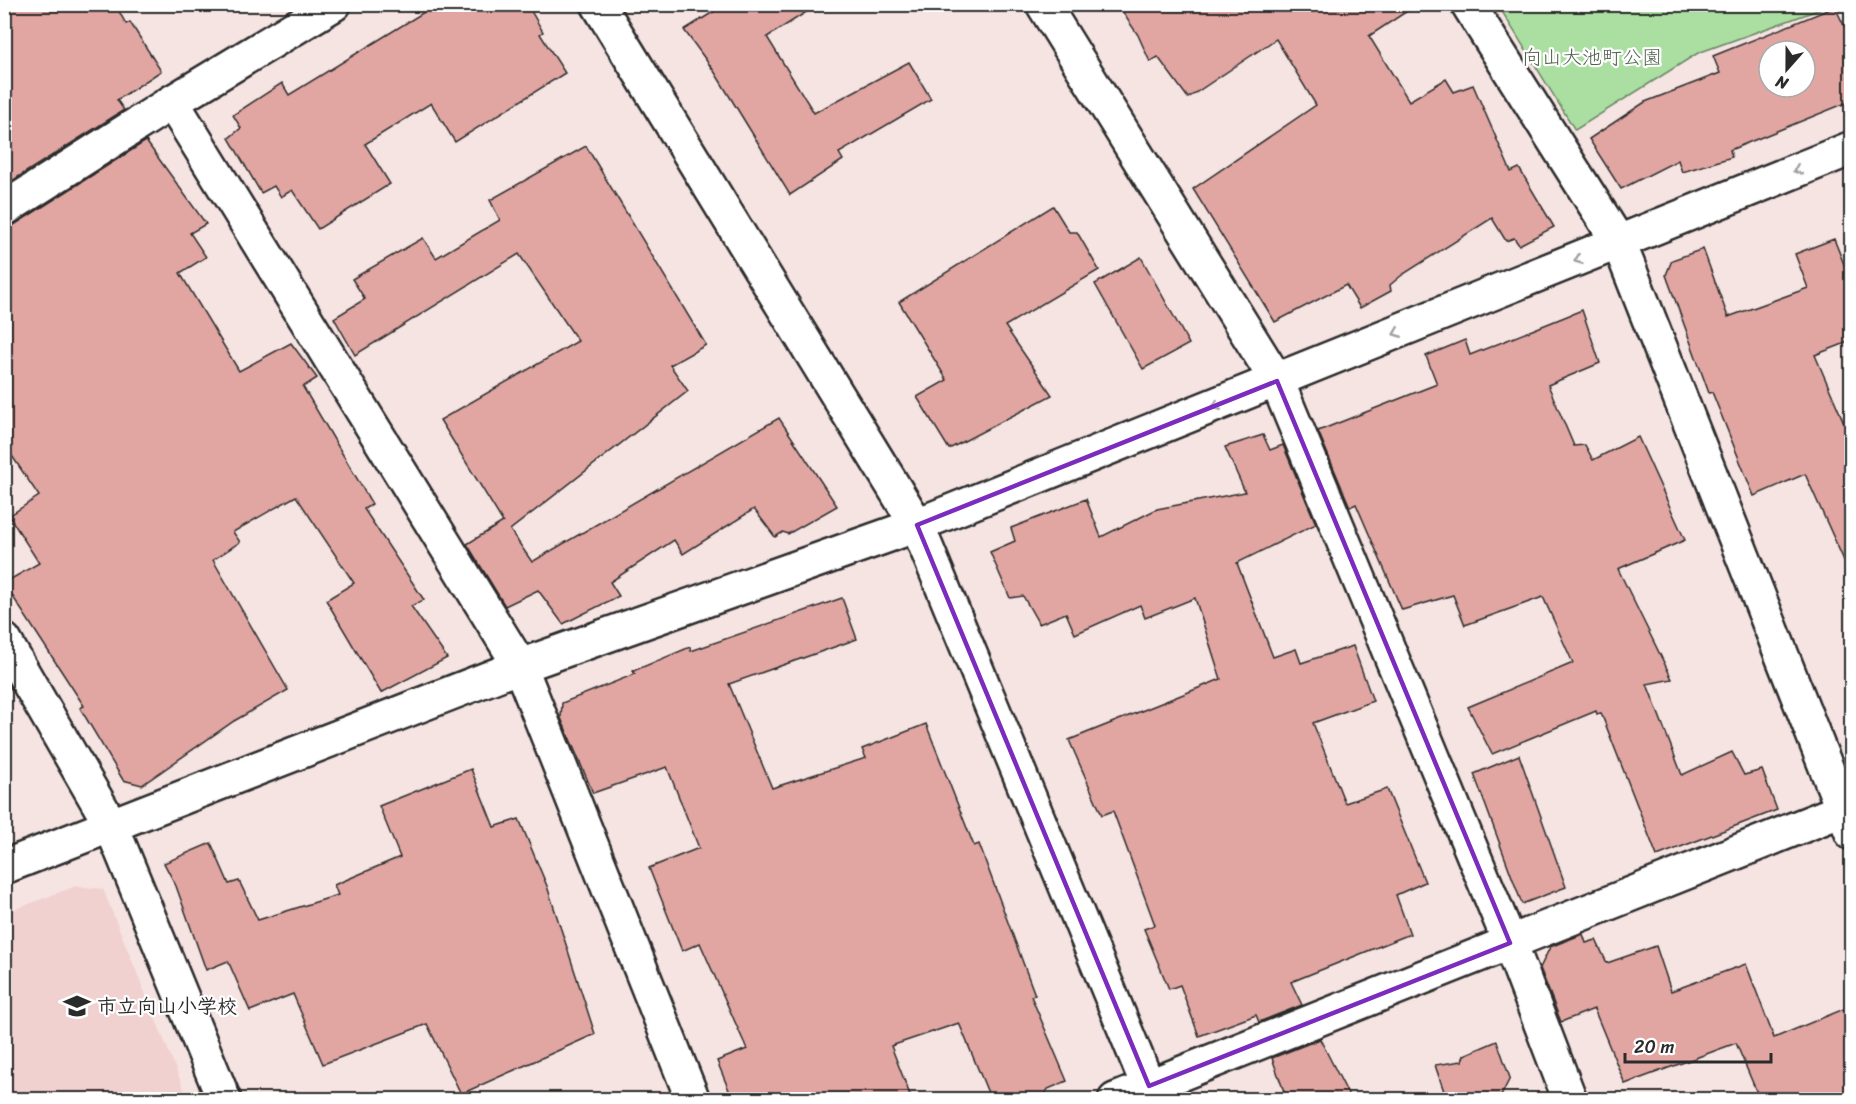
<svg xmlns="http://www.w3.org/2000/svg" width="1856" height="1104" font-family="Sriracha,'Klee One',sans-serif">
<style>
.built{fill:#f0d1d0}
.green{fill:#aadfa1;stroke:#6a8566;stroke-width:1.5}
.building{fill:#e1a6a2;stroke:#2b2b2b;stroke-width:1.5;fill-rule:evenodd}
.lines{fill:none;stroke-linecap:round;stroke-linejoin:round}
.minor-casing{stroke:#2b2b2b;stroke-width:38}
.tertiary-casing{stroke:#2b2b2b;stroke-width:38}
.minor{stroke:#fff;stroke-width:33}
.tertiary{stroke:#fff;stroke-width:33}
.oneway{stroke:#a0a0a0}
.marked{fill:none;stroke:#7b2cbf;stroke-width:4.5;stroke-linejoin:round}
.labels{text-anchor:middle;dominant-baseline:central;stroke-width:4.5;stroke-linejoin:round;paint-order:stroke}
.park-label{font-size:20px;fill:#51614e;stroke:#fff}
.poi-label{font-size:20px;font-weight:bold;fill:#2b2b2b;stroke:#fff;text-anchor:start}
</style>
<rect width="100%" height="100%" fill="#f6e4e3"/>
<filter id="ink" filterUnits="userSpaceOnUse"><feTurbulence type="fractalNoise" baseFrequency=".0167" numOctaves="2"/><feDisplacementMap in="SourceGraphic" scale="12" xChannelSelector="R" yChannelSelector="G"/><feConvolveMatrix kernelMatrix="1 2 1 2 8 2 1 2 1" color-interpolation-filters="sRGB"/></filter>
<g filter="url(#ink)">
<!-- built -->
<path class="built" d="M76,886L103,889L188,1099H5V913Z"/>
<!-- green -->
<path class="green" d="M1498,5H1832L1698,53L1575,130Z"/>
<!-- building -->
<g class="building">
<path d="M4,4H115L126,24L130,22L161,71L117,100L124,110L4,186Z"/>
<path d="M437,4H527L543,32L540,34L565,73L455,142L431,103L365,144L390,184L318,229L292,190L281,197L274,186L261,193L229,138L241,128L233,115L282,83L289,95Z"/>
<path d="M726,4H819L767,37L814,113L909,62L931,99L839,153L843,160L790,195L714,71L684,30Z"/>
<path d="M1117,4H1418L1369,36L1409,101L1446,79L1454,92L1473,85L1511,172L1519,168L1554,227L1519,245L1514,238L1506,241L1492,218L1402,275L1390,285L1391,291L1360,308L1346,285L1275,322L1193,189L1316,105L1276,39L1188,98L1158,57L1150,62L1138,35Z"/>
<path d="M1835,7L1851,40V101L1730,150L1732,157L1682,172L1678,160L1621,189L1589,139L1645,102L1720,73L1713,56ZM1769,51H1805V87H1769Z"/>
<path d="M146,141L206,224L190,233L206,257L180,273L239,371L291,343L317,378L303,387L372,504L364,509L424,600L411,606L447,658L381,693L326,600L354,583L296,496L233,532L240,542L213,560L288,690L234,721L142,785L123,780L80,708L84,706L4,583L39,563L9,516L39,496L4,444V228L14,225Z"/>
<path d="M586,146L706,345L670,365L688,391L510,530L532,562L779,418L837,506L788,534L783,532L775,537L754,509L683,554L674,540L610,582L619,596L563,624L538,590L505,606L467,544L503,522L440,420L578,341L519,254L355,355L334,318L365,299L352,279L423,238L436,258L500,220L490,200Z"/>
<path d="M1053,206L1069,232H1077L1099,270L1005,326L1052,395L949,449L917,397L947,380L899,302Z"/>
<path d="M1834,239L1851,282V341L1815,355L1851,439V576L1805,474L1754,496L1712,392L1709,393L1666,275L1672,260L1703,249L1728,317L1808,288L1795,254Z"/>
<path d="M1141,257L1189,344L1143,369L1095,284Z"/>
<path d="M1582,310L1600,363L1548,385L1574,446L1585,445L1593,460L1638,437L1685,540L1618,569L1672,679L1647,684L1682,775L1732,752L1744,775L1762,770L1777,810L1657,856L1601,713L1597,714L1596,711L1492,754L1468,707L1573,663L1543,597L1465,625L1453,595L1402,610L1356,504L1350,507L1318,431L1437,384L1426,356L1465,340L1470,355Z"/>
<path d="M1263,435L1270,450L1283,445L1316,524L1237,563L1273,657L1296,649L1301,663L1353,646L1373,701L1313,723L1345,803L1387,789L1425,882L1396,895L1410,934L1291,982L1302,1005L1259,1022L1256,1015L1199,1036L1180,985L1169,989L1144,929L1155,925L1113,811L1102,815L1069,740L1221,679L1195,598L1145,618L1140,605L1075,634L1066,613L1039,624L1023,596L1010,598L990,552L1015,541L1011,528L1086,499L1101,537L1157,509L1245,492L1225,447Z"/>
<path d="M842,598L857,639L729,684L772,788L866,758L862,749L926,724L974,846L979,844L1035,995L1031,996L1067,1081L1048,1089L1042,1100H991L959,1023L891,1046L912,1100H733L717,1061L747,1049L700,943L682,951L649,868L699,848L667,767L593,793L561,718L562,703L635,674L633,671L690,647L691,651Z"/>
<path d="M1519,755L1566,887L1522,904L1474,774Z"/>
<path d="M471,769L494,827L519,819L547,886L595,1034L461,1094L427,1024L323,1064L293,994L250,1011L228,961L206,970L176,886L164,863L211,843L229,884L239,881L258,920L338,895L334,885L400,857L379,806Z"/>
<path d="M1583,934L1586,943L1596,940L1607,963L1656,946L1671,991L1746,964L1774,1038L1851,1006V1100H1760L1736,1043L1625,1084L1594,1009L1561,1022L1540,968L1550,947Z"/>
<path d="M1320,1039L1351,1100H1287L1272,1058Z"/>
<path d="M1497,1041L1510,1078L1499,1100H1447L1435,1065L1462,1061L1464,1055Z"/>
</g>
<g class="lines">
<defs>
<g id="minor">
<path d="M1043,4L1277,381L1510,943L1570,1100"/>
<path d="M1468,4L1619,243L1852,833"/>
<path d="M172,102L520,666L693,1100"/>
<path d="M4,209L172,102L334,4"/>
<path d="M4,640L111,825L224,1100"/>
<path d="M4,867L520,666L917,525L1852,148"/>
<path d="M1115,1100L1852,806"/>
</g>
<path id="tertiary" d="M598,4L917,525L1154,1100"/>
</defs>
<!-- minor casing -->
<use href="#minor" class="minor-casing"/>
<!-- tertiary casing -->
<use href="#tertiary" class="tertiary-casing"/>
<!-- minor -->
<use href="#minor" class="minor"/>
<!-- tertiary -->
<use href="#tertiary" class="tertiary"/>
</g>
<!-- one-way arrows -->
<defs><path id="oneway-chevron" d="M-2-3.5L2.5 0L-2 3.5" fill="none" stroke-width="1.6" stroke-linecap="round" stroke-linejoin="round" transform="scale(1.5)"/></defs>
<g class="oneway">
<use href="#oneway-chevron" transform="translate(1797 170) rotate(158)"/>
<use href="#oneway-chevron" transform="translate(1578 260) rotate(158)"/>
<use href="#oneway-chevron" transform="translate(1397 333) rotate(158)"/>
<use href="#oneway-chevron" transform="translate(1216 406) rotate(158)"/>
</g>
</g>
<!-- marked area -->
<path class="marked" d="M1277,381L1510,943L1149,1086L917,525Z"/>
<!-- icons -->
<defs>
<symbol id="school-bare" viewBox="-9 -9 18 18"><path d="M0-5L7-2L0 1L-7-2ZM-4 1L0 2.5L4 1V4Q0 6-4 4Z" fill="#2b2b2b" stroke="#fff" stroke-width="2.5" paint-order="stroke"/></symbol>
</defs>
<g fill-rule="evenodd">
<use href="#school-bare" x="58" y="987" width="38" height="38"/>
</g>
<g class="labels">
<!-- park labels -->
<g class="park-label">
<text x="1592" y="57">向山大池町公園</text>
</g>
<!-- poi labels -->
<g class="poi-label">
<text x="97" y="1006">市立向山小学校</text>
</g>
</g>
<!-- margin -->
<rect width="1856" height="1104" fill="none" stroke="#fff" stroke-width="24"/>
<rect x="12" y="12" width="1832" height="1080" fill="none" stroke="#2b2b2b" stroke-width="2" filter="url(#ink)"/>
<!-- north arrow -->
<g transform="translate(1787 69) rotate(201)"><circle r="28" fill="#ffffff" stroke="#aaaaaa" stroke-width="1.5"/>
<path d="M0-4.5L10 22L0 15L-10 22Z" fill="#2b2b2b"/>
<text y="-9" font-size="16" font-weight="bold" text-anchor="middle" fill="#2b2b2b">N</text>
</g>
<!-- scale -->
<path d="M1625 1053v9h146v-9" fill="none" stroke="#2b2b2b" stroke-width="3"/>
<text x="1634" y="1053" font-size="18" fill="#2b2b2b" stroke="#ffffff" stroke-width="4.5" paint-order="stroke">20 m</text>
</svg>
